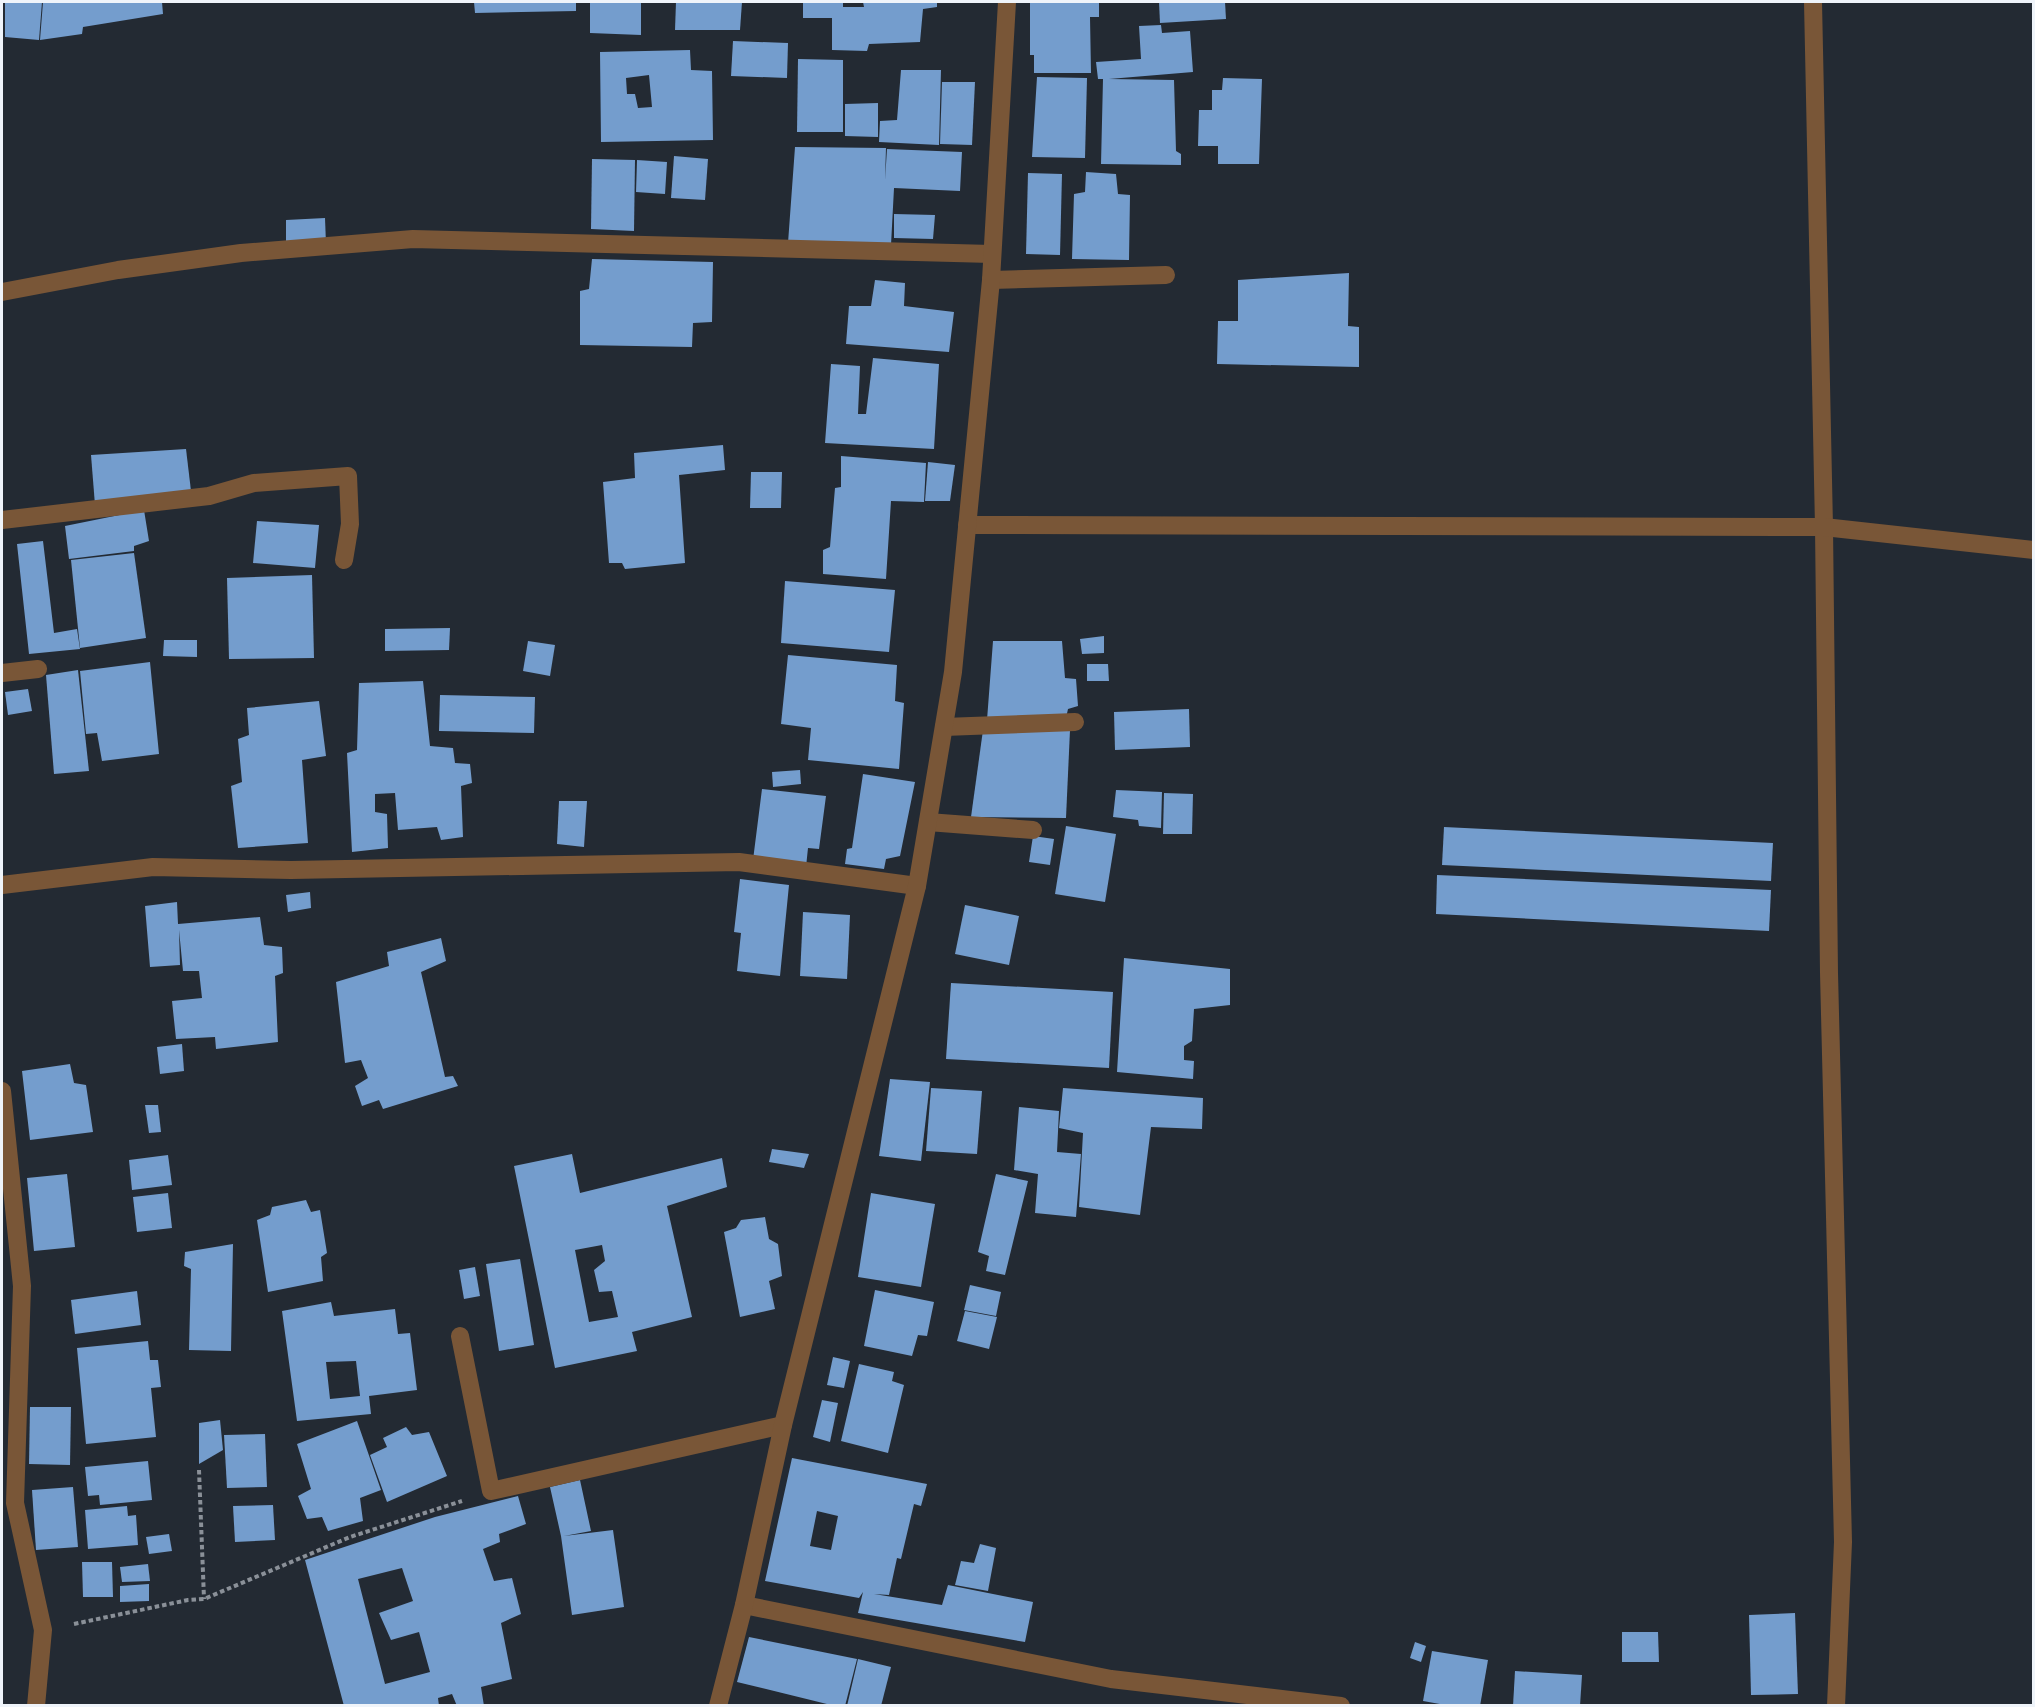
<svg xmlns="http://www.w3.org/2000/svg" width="2035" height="1707" font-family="Barlow,sans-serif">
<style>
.building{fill:#749dcd;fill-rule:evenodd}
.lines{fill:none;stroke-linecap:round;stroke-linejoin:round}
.path{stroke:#8a9098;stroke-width:4;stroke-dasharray:4.5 3;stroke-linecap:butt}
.service{stroke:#795637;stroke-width:18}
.minor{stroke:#795637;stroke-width:18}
</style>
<rect width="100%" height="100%" fill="#232a33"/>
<!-- building -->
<g class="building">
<path d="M5,2H42L39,40L5,37Z"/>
<path d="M43,2H162L163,14L83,27L82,34L40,40Z"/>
<path d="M474,2H576V11L475,13Z"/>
<path d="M590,2H641V35L590,33Z"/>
<path d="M676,2H742L740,30H675Z"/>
<path d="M803,2H843V7H864L863,2H937V7L923,9L920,42L869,44L867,51L832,50V18H803Z"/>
<path d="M1030,2H1099V17H1090L1091,73H1034V55H1030Z"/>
<path d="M1159,2H1225L1226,19L1160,23Z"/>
<path d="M1161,25L1162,33L1190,31L1193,72L1109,79L1174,80L1176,151L1181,154V165L1101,164L1103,79H1098L1096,62L1141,59L1139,26Z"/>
<path d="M733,41L788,43L787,78L731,76Z"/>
<path d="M690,50L691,70L712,71L713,140L601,142L600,52ZM649,75L652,107L638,108L635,94H627L626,78Z"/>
<path d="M798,59L843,60V132H797Z"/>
<path d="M901,70H941L939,145L879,142L880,121L897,120Z"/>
<path d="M1037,77L1087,78L1085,158L1032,157Z"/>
<path d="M1223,78L1262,79L1259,164H1218V146H1198L1199,110H1212V90H1222Z"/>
<path d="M942,82H975L972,145L940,144Z"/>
<path d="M878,103V137L845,136V104Z"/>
<path d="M795,147L886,148L885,180L887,149L962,152L960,191L894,188L891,245L788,243Z"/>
<path d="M674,156L708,159L705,200L671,198Z"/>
<path d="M592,159L635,160L634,231L591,229Z"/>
<path d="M637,160L667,162L665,194L636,192Z"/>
<path d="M1086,172L1116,174L1118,194L1130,195L1129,260L1072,259L1074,194L1085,192Z"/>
<path d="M1028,173L1062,174L1060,255L1026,254Z"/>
<path d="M894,214L935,215L933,239L894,238Z"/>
<path d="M325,218L326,244L286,245V220Z"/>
<path d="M592,259L713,262L712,322L693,323L692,347L580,345V291L589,289Z"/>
<path d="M1349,273L1348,326L1359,327V367L1217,364L1218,321H1238V280Z"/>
<path d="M875,280L905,283L904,306L954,312L949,352L846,344L849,306H871Z"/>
<path d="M873,358L939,364L934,449L825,443L831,364L860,366L858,414H866Z"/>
<path d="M723,445L725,470L679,475L685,563L625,569L622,563H609L603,482L635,478L634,453Z"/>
<path d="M186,449L191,491L95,505L91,455Z"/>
<path d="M841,456L926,463L924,502L891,501L886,579L823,574V550L830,547L835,488L841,487Z"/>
<path d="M928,462L955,465L950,501H925Z"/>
<path d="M751,472H782L781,508H750Z"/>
<path d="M144,510L149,541L134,546V551L69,559L65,526Z"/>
<path d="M257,521L319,525L315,568L253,563Z"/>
<path d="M43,541L54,633L77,629L80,649L29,654L17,544Z"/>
<path d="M134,553L146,638L80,648L71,560Z"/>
<path d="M312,575L314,658L229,659L227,578Z"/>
<path d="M785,581L895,590L889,652L781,643Z"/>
<path d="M450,628L449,650L385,651V629Z"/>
<path d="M1104,636V653L1082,654L1080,639Z"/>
<path d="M164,640H197V657L163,656Z"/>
<path d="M528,641L555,645L550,676L523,671Z"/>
<path d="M993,641H1062L1065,678L1076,679L1078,706L1068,709L1066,718L987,720Z"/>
<path d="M788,655L897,665L895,701L904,703L899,769L808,760L811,728L781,724Z"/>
<path d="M150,662L159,754L102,761L97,733L86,734L80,671Z"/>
<path d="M1087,664H1108L1109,681H1087Z"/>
<path d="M78,670L89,771L54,774L46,675Z"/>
<path d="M423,681L430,746L453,748L455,763L470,764L472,783L461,786L463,837L441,840L437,827L398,830L395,793L375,794V812L387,814L388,848L352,852L347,753L357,750L359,683Z"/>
<path d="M28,689L32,711L8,715L5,692Z"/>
<path d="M440,695L535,697L534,733L439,731Z"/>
<path d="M319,701L326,756L302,760L308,843L238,848L231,786L242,782L238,739L249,735L247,708Z"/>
<path d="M1189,709L1190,747L1115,750L1114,712Z"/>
<path d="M983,730H1070L1066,818L971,817Z"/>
<path d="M800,770L801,784L773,787L772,772Z"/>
<path d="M863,774L915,782L900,856L886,859L884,869L845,864L847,849L852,848Z"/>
<path d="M762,789L826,796L819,849L808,848L806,867L753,860Z"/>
<path d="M1116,790L1162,792L1161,828L1139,826L1138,820L1113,817Z"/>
<path d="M1164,793L1193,794L1192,834H1163Z"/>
<path d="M559,801H587L584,847L557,844Z"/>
<path d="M1066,826L1116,834L1105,902L1055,894Z"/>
<path d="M1444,827L1773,843L1771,881L1442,865Z"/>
<path d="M1033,836L1054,839L1050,865L1029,862Z"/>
<path d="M1437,875L1771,890L1769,931L1436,914Z"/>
<path d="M740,879L789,885L780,976L737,971L741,933L734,932Z"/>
<path d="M310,892L311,908L288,912L286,895Z"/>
<path d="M177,902L178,924L260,917L264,945L282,947L283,973L275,976L278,1042L216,1049L215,1037L176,1039L172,1001L202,998L199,971H183L179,930L180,965L150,967L145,906Z"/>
<path d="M965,905L1019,916L1009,965L955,954Z"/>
<path d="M803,912L850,915L847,979L800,976Z"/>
<path d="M441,938L446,961L421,972L445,1077L453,1076L458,1086L383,1109L379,1100L362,1106L355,1086L368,1078L361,1060L345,1063L336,982L389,966L387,952Z"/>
<path d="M1124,958L1230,969V1005L1194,1009L1192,1041L1184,1046V1060L1194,1061L1193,1079L1117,1072Z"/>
<path d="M951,983L1113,992L1109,1068L946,1059Z"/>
<path d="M182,1044L184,1071L160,1074L157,1047Z"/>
<path d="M70,1064L74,1083L86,1085L93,1132L30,1140L22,1071Z"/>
<path d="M890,1079L930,1082L921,1161L879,1156Z"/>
<path d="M931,1088L982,1091L977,1154L926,1151Z"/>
<path d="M1063,1088L1203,1098L1202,1129L1151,1127L1140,1215L1079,1207L1083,1133L1059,1128Z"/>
<path d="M145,1105H158L161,1132L149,1133Z"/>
<path d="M1019,1107L1059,1111L1057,1152L1081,1154L1076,1217L1035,1213L1038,1174L1014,1170Z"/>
<path d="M772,1149L809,1154L804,1168L769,1162Z"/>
<path d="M572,1154L580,1193L722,1158L727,1187L667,1206L692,1317L632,1332L637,1351L555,1368L514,1166ZM602,1245L605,1261L594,1270L599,1292L612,1291L618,1317L589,1322L575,1250Z"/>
<path d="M168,1155L172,1185L132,1190L129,1160Z"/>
<path d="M67,1174L75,1247L34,1251L27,1178Z"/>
<path d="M996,1174L1028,1181L1005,1275L986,1271L989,1256L978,1252Z"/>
<path d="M168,1193L172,1228L137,1232L133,1197Z"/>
<path d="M871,1193L935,1204L921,1287L858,1277Z"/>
<path d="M306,1200L311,1212L320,1210L327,1253L321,1257L323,1281L268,1292L257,1220L270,1215L272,1207Z"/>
<path d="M765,1217L769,1239L778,1244L782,1276L769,1281L775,1309L740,1317L724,1232L736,1228L741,1220Z"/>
<path d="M233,1244L231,1351L189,1350L191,1269L184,1266L185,1252Z"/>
<path d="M520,1259L534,1345L499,1351L486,1264Z"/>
<path d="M475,1267L480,1296L464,1299L459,1270Z"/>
<path d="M970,1285L1001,1292L996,1316L964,1310Z"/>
<path d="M875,1290L934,1302L927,1336L918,1335L912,1356L864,1346Z"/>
<path d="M137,1291L141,1325L75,1334L71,1300Z"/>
<path d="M331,1302L334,1316L395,1309L398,1334L410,1333L417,1390L369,1396L371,1414L297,1421L282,1311ZM356,1361L360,1396L330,1399L326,1362Z"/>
<path d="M965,1311L997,1317L989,1349L957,1341Z"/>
<path d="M148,1341L150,1360H158L161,1387L151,1388L156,1437L86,1444L77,1348Z"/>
<path d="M833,1357L850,1361L844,1388L827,1385Z"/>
<path d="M859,1364L894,1372L892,1381L904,1385L888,1453L841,1441Z"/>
<path d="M822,1400L838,1403L830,1442L813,1437Z"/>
<path d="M30,1407H71L70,1465L29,1464Z"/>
<path d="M220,1420L223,1450L199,1464V1423Z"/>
<path d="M357,1421L381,1490L360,1498L363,1521L328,1531L322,1517L307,1519L298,1496L311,1489L297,1444Z"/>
<path d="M406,1427L412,1435L429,1432L447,1476L387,1502L370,1455L387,1447L383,1438Z"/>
<path d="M265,1434L267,1487L227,1488L224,1435Z"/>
<path d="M792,1458L927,1484L921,1506L914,1504L901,1559L897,1558L889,1595L874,1594L942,1605L948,1585L1033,1602L1025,1642L858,1613L863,1592L859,1598L765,1581ZM817,1511L838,1516L831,1550L810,1546Z"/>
<path d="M148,1461L152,1500L100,1505L99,1495L88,1496L85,1467Z"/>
<path d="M580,1480L591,1531L564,1536L613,1530L624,1607L572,1615L561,1536L550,1487Z"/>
<path d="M73,1487L78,1547L36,1550L32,1490Z"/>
<path d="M518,1496L526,1524L499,1534L500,1542L483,1549L494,1581L512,1578L521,1614L501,1623L512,1679L481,1687L484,1706H457L452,1694L438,1698L439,1706H344L305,1560L435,1517ZM402,1568L413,1601L379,1613L391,1640L419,1632L430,1672L385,1684L358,1579Z"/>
<path d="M273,1505L275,1540L235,1542L233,1506Z"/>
<path d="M127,1506L128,1516L136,1515L138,1545L88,1549L85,1510Z"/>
<path d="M169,1534L172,1551L149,1554L146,1537Z"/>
<path d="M980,1544L996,1548L988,1591L955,1585L961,1561L974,1563Z"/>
<path d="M82,1562H112L113,1597H83Z"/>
<path d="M148,1564L150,1581L122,1582L120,1567Z"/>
<path d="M149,1584V1601L120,1602V1586Z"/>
<path d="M1795,1613L1798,1694L1751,1695L1749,1615Z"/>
<path d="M1622,1632H1658L1659,1662H1622Z"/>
<path d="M749,1637L857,1659L845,1706H835L737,1682Z"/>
<path d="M1415,1642L1426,1646L1421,1662L1410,1658Z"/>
<path d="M1432,1651L1488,1660L1480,1706H1451L1423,1701Z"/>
<path d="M858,1659L891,1667L881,1706H847Z"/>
<path d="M1515,1671L1582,1675L1580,1706H1513Z"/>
</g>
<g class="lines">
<!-- path -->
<g class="path">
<path d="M199,1470L204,1599"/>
<path d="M74,1624L188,1600L204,1599L350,1537L462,1501"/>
</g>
<!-- service -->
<g class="service">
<path d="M991,280L1166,275"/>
<path d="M2,520L209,496L254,483L348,476L350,524L344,560"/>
<path d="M2,673L38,669"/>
<path d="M944,727L1075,722"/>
<path d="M928,822L1033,830"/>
<path d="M460,1336L491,1491L783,1425"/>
</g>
<!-- minor -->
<g class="minor">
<path d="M1813,2L1824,527L1829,973L1843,1542L1836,1706"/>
<path d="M2,292L118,270L241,253L413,239L992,254"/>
<path d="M967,525L1824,527L2034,550"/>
<path d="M2,885L153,867L291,870L739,862L917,886"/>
<path d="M2,1091L22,1286L15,1503L43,1630L36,1706"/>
<path d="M744,1605L1111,1679L1341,1706"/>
<path d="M718,1706L744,1605L783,1425L917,886L953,672L991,280L1007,2"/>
</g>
</g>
<!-- border -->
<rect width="2035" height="1707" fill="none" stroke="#eff4fa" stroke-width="6"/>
</svg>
